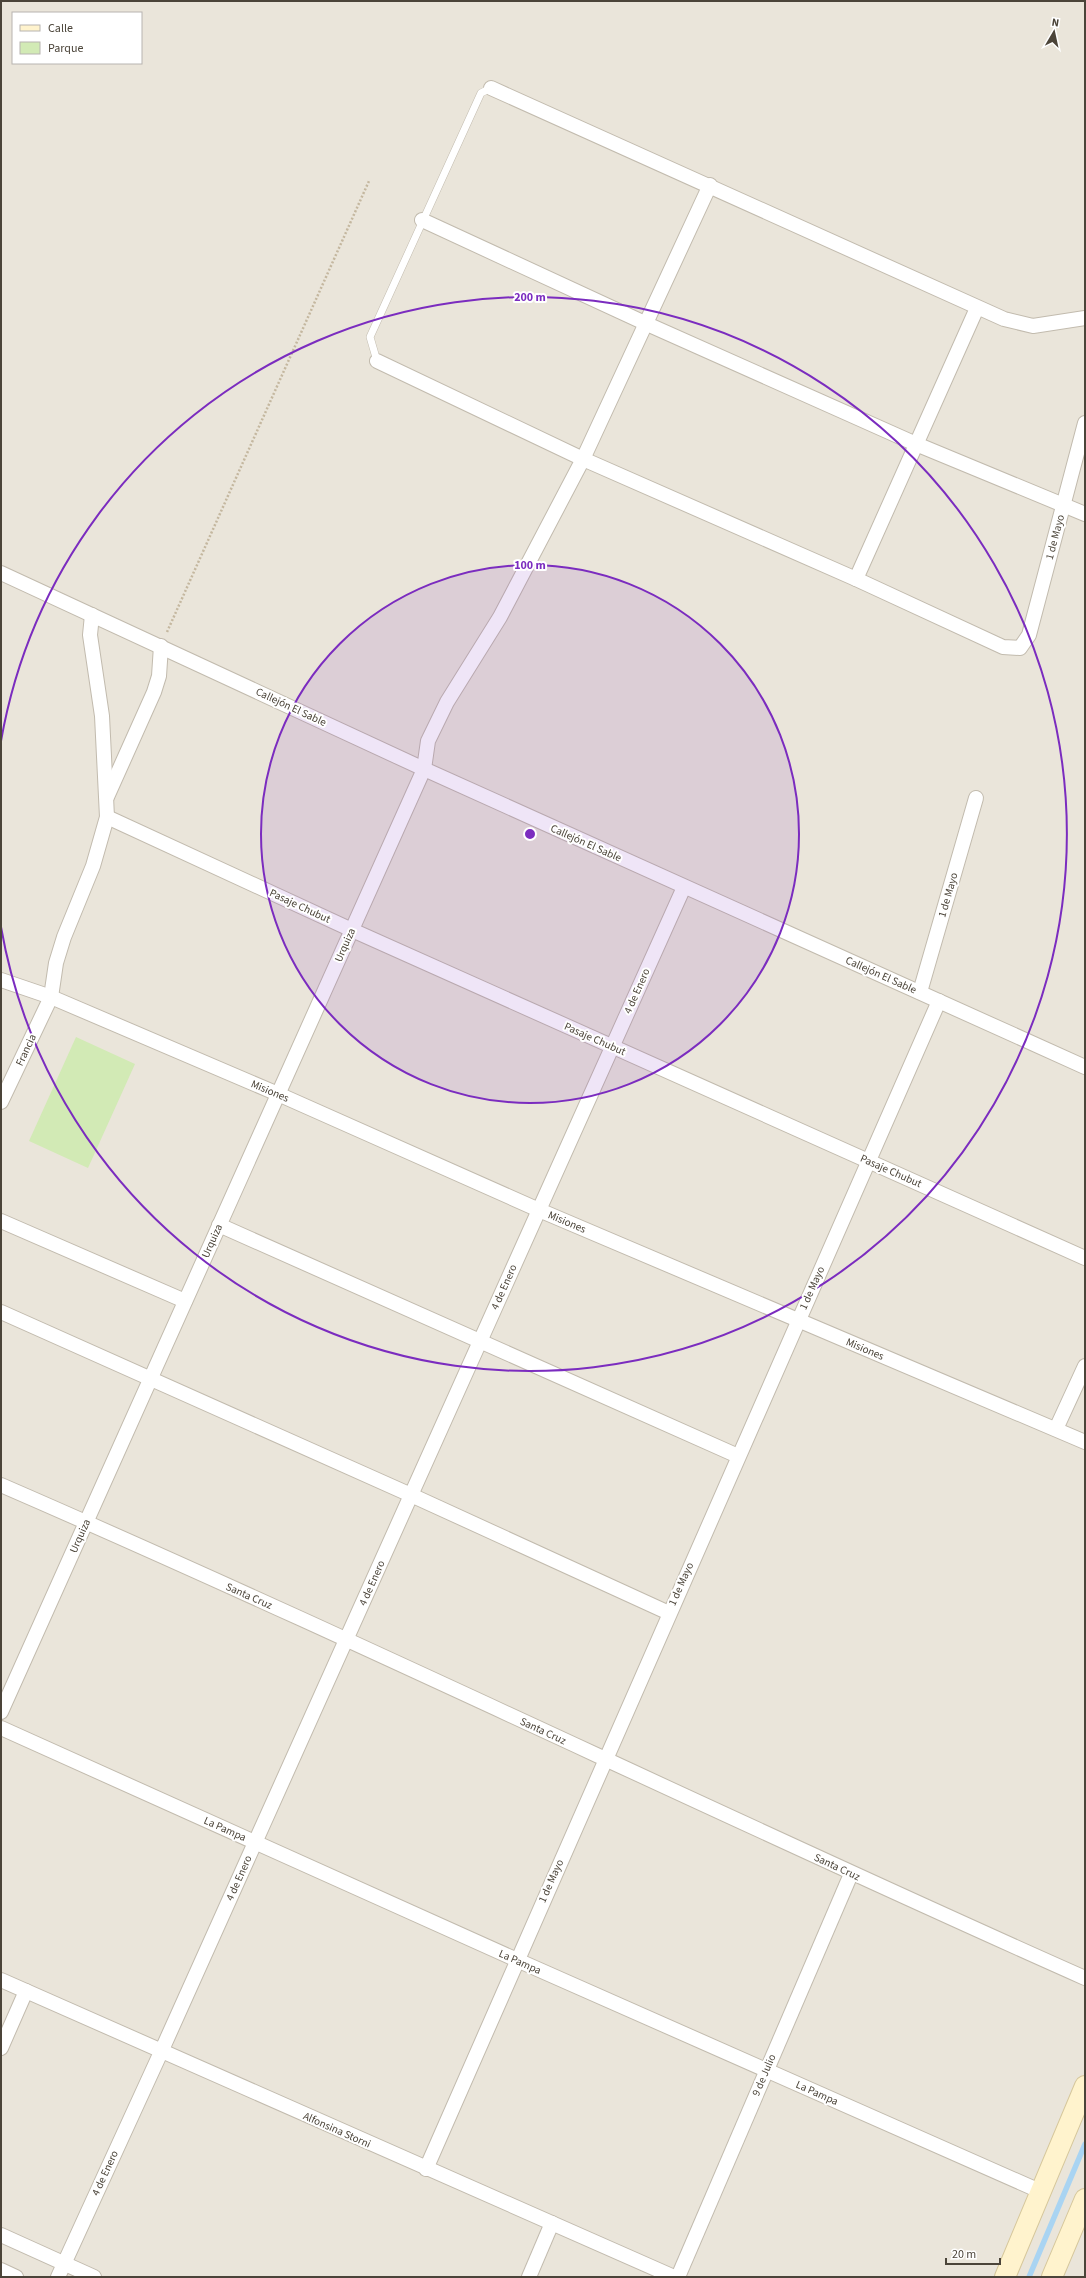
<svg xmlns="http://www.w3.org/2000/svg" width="1086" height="2278" font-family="'Source Sans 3',sans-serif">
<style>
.residential{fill:#eae5da;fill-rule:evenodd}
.green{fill:#d2eab5}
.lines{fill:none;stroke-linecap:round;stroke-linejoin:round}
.stream{stroke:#a9d4f2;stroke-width:5.5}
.service-casing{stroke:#c2bbae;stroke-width:8}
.minor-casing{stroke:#c2bbae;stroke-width:16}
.secondary-casing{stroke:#d6c79b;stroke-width:22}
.path{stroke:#c4b79f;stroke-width:2.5;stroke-dasharray:2 2;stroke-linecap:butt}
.service{stroke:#fff;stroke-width:7}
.minor{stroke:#fff;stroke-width:14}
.secondary{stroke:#fff3cd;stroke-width:20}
.ring{fill:none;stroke:#7b2cbf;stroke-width:2}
.labels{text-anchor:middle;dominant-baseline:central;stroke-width:4;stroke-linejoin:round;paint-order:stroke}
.street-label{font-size:11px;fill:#4b4439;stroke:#fff}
.centre{fill:#7b2cbf;stroke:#fff;stroke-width:2}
.ring-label{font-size:12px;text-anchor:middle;font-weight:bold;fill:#7b2cbf;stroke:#fff;stroke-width:4;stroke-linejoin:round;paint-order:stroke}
</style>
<rect width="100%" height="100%" fill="#f6f3ec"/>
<!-- residential -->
<path class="residential" d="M1,1H1085V2277H1ZM13,13H141V63H13Z"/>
<!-- green -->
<path class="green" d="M76,1037L135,1064L88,1168L29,1141Z"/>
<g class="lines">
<!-- stream -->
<path class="stream" d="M1029,2277L1085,2144"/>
<defs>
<path id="service" d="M377,361L370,337L481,93L491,88"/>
<g id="minor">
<path d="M491,88L1004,319L1033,326L1085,318"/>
<path d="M422,220L647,324L916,444L1085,514"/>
<path d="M377,361L583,459L856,579L1003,647L1020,648L1029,635L1085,423"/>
<path d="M1,573L424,769L1085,1067"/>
<path d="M856,579L977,308"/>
<path d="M107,797L154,692L159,676L161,646"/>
<path d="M107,817L352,930L1085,1258"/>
<path d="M1,980L51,997L278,1094L539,1210L1085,1442"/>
<path d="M920,992L976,798"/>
<path d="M1,1102L51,997L56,963L64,937L93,866L107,817L102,716L90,635L92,615"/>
<path d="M1,1221L185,1301"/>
<path d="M219,1225L738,1456"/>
<path d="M1,1312L411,1495L669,1613"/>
<path d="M1056,1429L1085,1366"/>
<path d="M1,1485C365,1643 722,1817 1085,1978"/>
<path d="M1,1712L424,769L428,741L447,702L500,617L583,459L710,185"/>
<path d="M1,1728L517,1960L1042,2192"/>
<path d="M1,1980L674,2277"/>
<path d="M1,2048L26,1991"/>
<path d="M426,2169L939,1001"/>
<path d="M1,2235L94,2277"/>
<path d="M1,2270L16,2277"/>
<path d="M58,2277L161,2052L684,887"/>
<path d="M529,2277L552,2223"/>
<path d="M678,2277L851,1874"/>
</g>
<g id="secondary">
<path d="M1005,2277L1085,2086"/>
<path d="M1052,2277L1085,2199"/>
</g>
</defs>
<!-- service casing -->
<use href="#service" class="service-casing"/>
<!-- minor casing -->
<use href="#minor" class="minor-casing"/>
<!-- secondary casing -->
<use href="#secondary" class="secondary-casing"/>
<!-- path -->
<path class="path" d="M167,632L369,181"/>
<!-- service -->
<use href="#service" class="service"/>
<!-- minor -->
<use href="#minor" class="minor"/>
<!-- secondary -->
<use href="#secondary" class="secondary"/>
</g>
<!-- distance rings -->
<circle cx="530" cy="834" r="269" fill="#7b2cbf" fill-opacity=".12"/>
<g class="ring">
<circle cx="530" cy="834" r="269"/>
<path d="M1 741A537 537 0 1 1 1 927"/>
</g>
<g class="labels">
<!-- street labels -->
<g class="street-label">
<text transform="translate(1055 537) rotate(-75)">1 de Mayo</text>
<text transform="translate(291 707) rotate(25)">Callejón El Sable</text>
<text transform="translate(586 843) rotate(24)">Callejón El Sable</text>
<text transform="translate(948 895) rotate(-74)">1 de Mayo</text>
<text transform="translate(300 906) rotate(25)">Pasaje Chubut</text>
<text transform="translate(345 945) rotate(-66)">Urquiza</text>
<text transform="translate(881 975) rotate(24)">Callejón El Sable</text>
<text transform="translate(637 991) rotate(-66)">4 de Enero</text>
<text transform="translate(595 1039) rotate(24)">Pasaje Chubut</text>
<text transform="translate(26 1050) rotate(-65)">Francia</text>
<text transform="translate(270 1091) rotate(23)">Misiones</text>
<text transform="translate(891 1171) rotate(24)">Pasaje Chubut</text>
<text transform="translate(567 1222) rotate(23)">Misiones</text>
<text transform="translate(212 1241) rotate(-66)">Urquiza</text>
<text transform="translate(504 1287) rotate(-66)">4 de Enero</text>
<text transform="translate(812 1288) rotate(-66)">1 de Mayo</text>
<text transform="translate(865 1349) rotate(23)">Misiones</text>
<text transform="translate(80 1536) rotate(-66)">Urquiza</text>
<text transform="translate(372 1583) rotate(-66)">4 de Enero</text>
<text transform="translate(681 1584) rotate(-66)">1 de Mayo</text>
<text transform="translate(249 1596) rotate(24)">Santa Cruz</text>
<text transform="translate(543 1731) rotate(25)">Santa Cruz</text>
<text transform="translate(225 1829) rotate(24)">La Pampa</text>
<text transform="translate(837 1867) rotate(25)">Santa Cruz</text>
<text transform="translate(239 1878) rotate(-66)">4 de Enero</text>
<text transform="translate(551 1881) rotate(-66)">1 de Mayo</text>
<text transform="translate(520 1962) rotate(24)">La Pampa</text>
<text transform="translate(764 2075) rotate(-67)">9 de Julio</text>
<text transform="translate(817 2093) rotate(24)">La Pampa</text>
<text transform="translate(337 2130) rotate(24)">Alfonsina Storni</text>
<text transform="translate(105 2173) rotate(-65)">4 de Enero</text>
</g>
</g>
<circle cx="530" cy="834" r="6" class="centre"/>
<g class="ring-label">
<text x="530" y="301">200 m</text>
<text x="530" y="569">100 m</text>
</g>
<!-- border -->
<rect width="1086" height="2278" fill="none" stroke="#4b4439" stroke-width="4"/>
<!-- legend -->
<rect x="12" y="12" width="130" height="52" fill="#ffffff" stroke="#b7b4b0"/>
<rect x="20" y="25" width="20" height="6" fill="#fff3cd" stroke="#b7b4b0"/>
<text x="48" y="32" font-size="12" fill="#4b4439">Calle</text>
<rect x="20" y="42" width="20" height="12" fill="#d2eab5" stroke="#b7b4b0"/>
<text x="48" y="52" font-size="12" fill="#4b4439">Parque</text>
<!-- north arrow -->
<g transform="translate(1054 32) rotate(9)" stroke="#ffffff" stroke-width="3" paint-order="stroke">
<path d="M0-3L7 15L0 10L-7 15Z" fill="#4b4439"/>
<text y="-6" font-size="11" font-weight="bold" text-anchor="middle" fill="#4b4439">N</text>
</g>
<!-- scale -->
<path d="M946 2258v6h54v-6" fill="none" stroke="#4b4439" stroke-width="2"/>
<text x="952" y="2258" font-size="12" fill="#4b4439" stroke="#ffffff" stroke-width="3" paint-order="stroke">20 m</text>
</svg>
